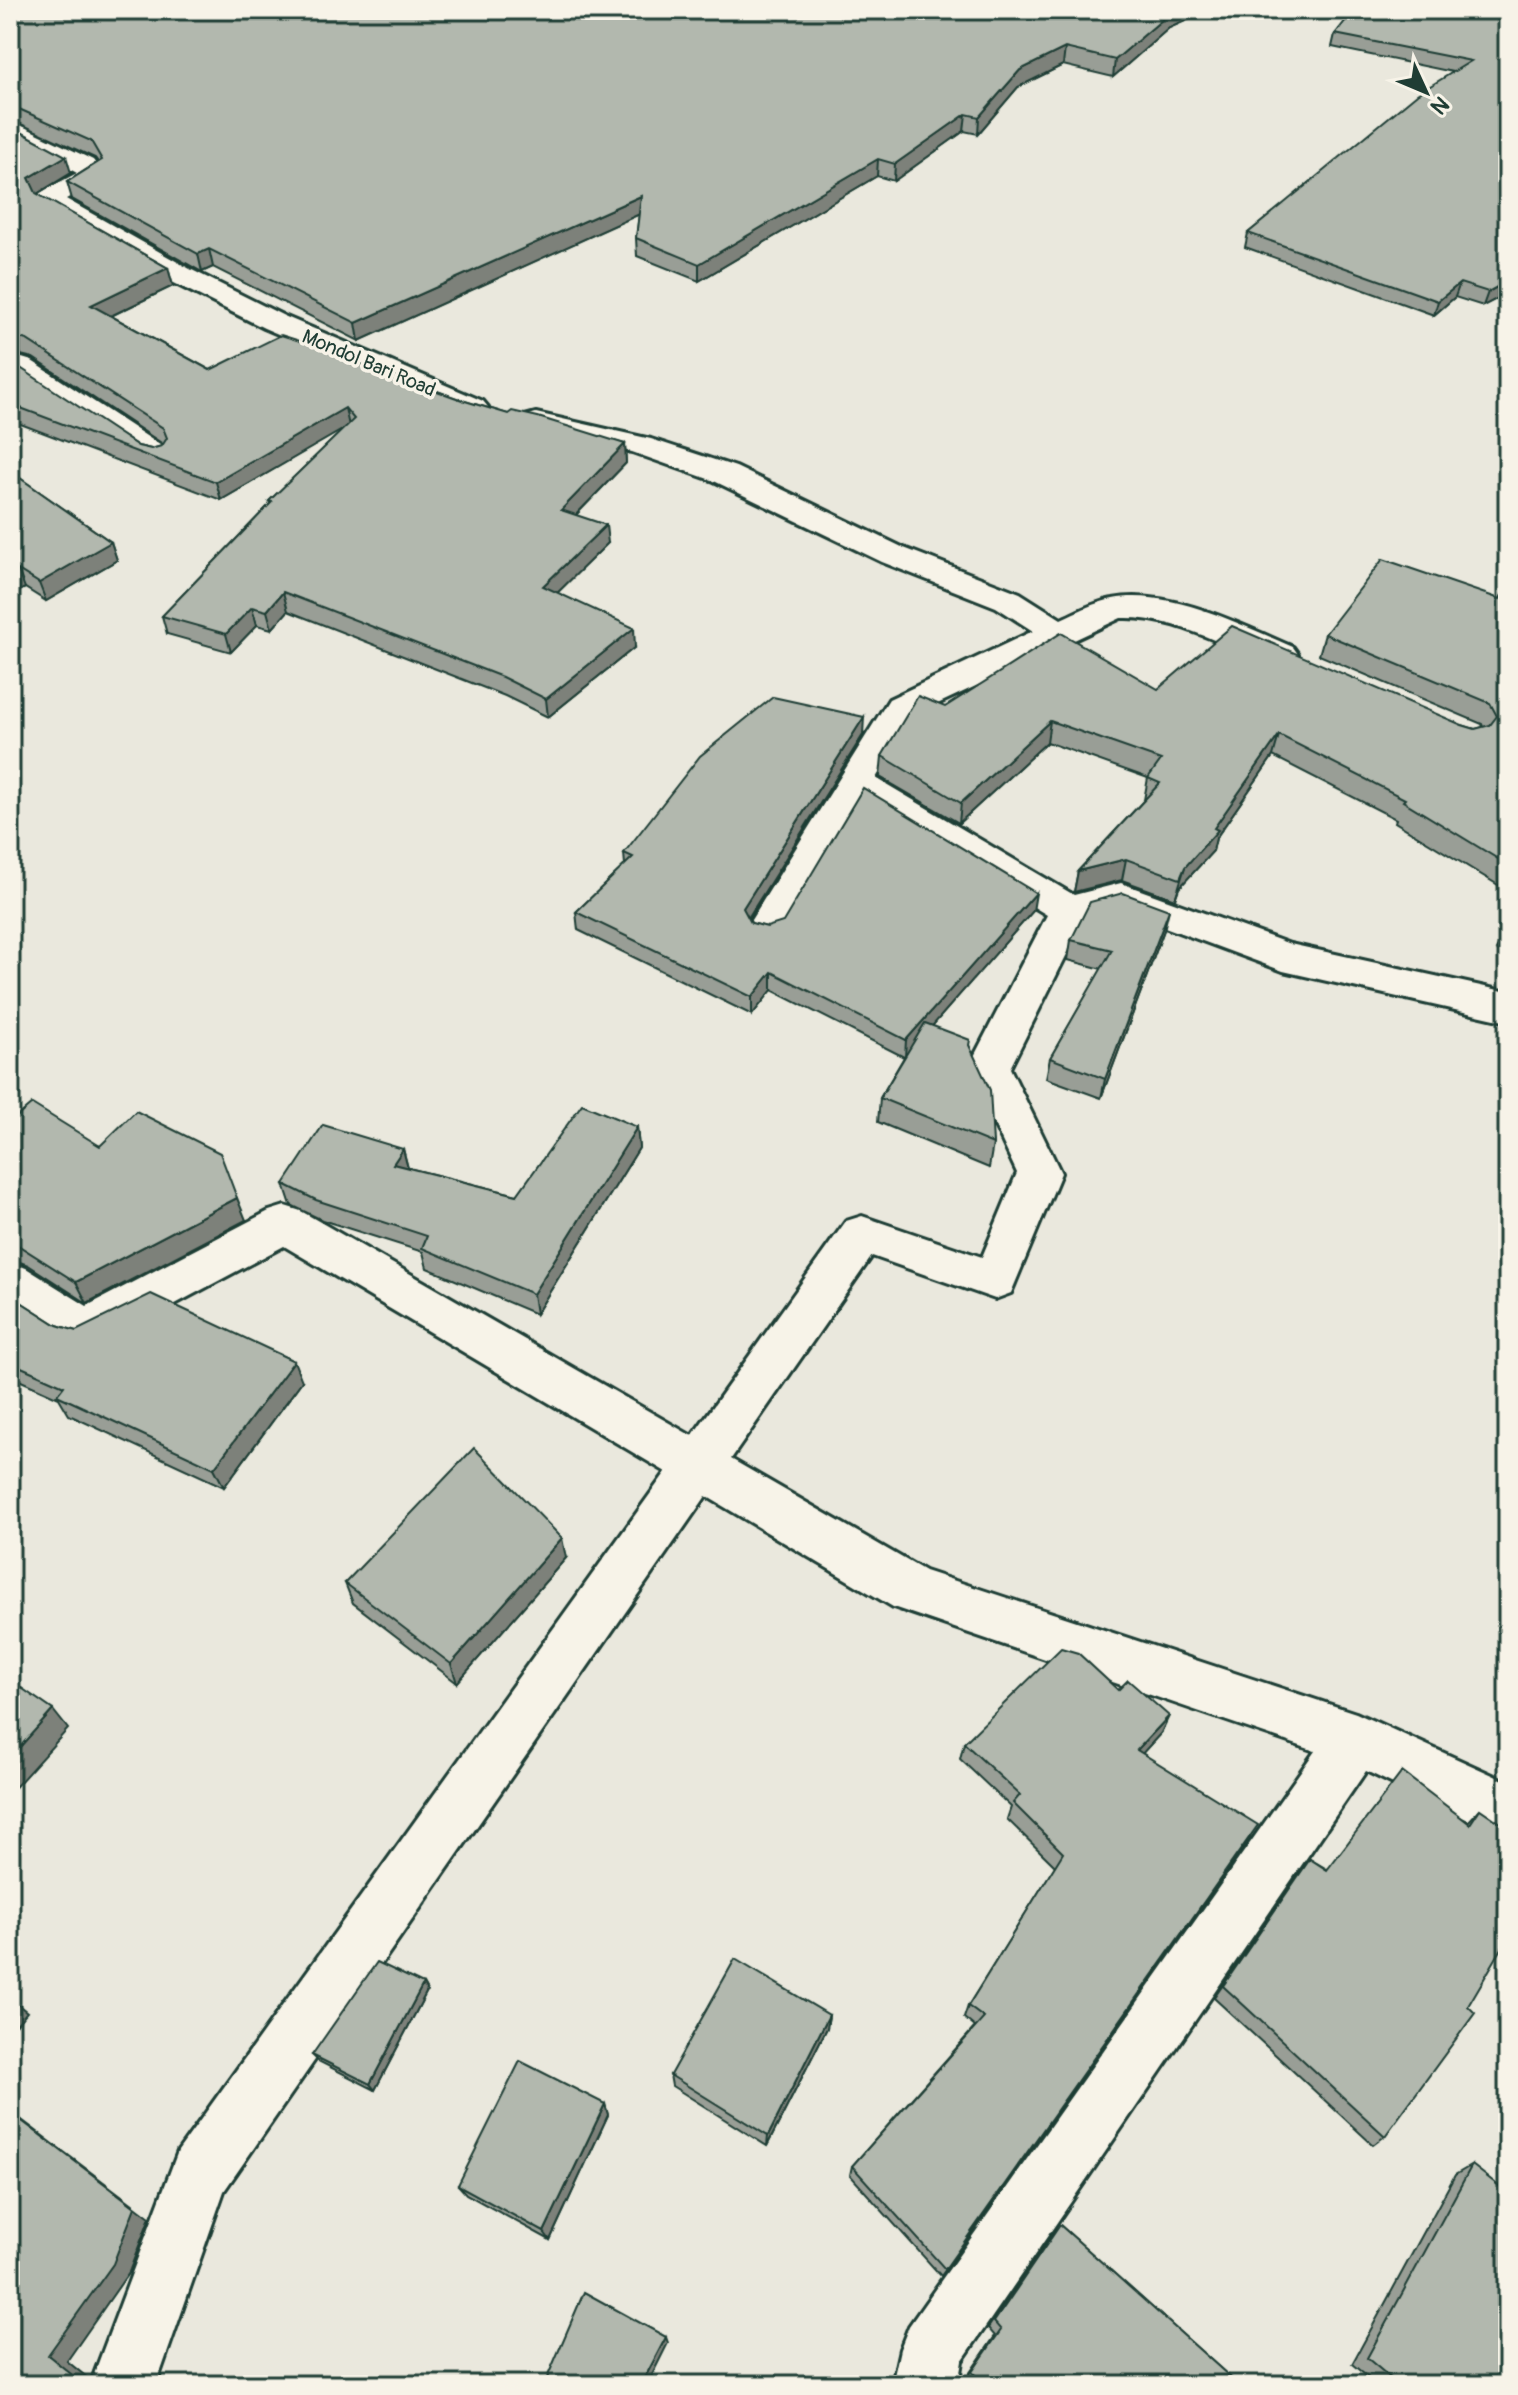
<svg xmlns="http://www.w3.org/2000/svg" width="1518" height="2395" font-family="Pangolin,sans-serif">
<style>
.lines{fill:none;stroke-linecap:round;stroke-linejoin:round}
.minor-casing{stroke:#1f3d34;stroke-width:6}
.minor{fill:#f7f3e8;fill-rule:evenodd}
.wall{fill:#999e96;stroke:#1f3d34;stroke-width:2}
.shaded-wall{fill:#7d817a;stroke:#1f3d34;stroke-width:2}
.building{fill:#b2b8ae;stroke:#1f3d34;stroke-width:2}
.labels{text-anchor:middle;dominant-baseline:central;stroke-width:7;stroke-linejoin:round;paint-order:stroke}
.far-street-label{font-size:20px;fill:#1f3d34;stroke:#f7f3e8}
</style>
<rect width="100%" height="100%" fill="#eae8dd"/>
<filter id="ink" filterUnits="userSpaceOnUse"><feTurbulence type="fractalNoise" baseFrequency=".0125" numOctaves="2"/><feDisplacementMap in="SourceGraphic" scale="16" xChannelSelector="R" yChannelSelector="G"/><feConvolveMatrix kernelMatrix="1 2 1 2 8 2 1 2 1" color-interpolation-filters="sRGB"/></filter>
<g filter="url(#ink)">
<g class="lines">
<defs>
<g id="minor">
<path d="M10,120L93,160L104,175L100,180L66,199L190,269L284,316L483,401L488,407L483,413L473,416L463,413L264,328L170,281L43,208L37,197L41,192L77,173L10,137Z"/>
<path d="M22,358L32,361L166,449L170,455L166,461L155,464L144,461L20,378L10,381V362Z"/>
<path d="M536,413L651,439L736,467L904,548L1020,593L1061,619C1077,612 1095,602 1113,599C1169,588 1242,625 1293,647L1298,654L1293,661L1281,665C1226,650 1180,616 1121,618L914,715L876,778L1074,895L1121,883L1290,944L1508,992V1022L1283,971L1119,910L1084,920L1010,1068L1061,1173L1011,1293L995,1299L872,1256L731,1459L925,1571L1356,1713L1508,1782V1839L1366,1771L962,2361L958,2385H892L900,2349L909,2326L1315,1751L893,1607L706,1496L224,2191L156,2385H90L178,2151L666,1472L284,1246L102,1343L86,1349L70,1343L10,1305V1262L26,1268L87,1306L269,1211L285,1206L301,1211L692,1436L846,1221L862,1216L982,1257L1017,1173L968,1068L1047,915L861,802L780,938L766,942L752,938L746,928L889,699L1033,631L996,607L882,562L714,481L632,452L525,428L521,422L525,416Z"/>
</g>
</defs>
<!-- minor casing -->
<use href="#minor" class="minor-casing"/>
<!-- minor -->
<use href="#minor" class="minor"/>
</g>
<!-- wall -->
<g class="wall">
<path d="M10,10H1210L1169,28L1113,77L1063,65L1018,87L978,134L964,131L894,181L877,176L699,281L637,256L636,238L639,214L359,341L213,267L202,272L72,199L67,182L98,162L95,158L10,119Z"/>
<path d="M1508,10V293L1483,306L1455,297L1434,315L1245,247L1248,233L1453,72L1332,47L1335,34Z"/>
<path d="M10,126L71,173L37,194L168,268L173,286L111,316L210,370L357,359L358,363L465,401L508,414L625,444L626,463L576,515L608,543L557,593L635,647L548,717L505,696L288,611L272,629L257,625L231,652L167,634L162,616L270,504L269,501L346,427L221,500L10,420V364L138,446L151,449L162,446L163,444L33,358L21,355L10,359Z"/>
<path d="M10,471L111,542L117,560L46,601L25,588L10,596Z"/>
<path d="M1508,584V891L1395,822L1396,819L1273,756L1216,838L1213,851L1179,888L1175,899L1122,880L1074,892L1078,871L1144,800L1148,778L1047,742L959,823L880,777L882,756L945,707L1158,689L1462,725L1475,729L1483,727L1482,724L1319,655L1325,634L1500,599Z"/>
<path d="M863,735L749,918L751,923L767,927L1033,911L932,1026L969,1046L993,1144L989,1168L878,1122L880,1098L904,1057L772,990L752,1015L578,930L576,912L625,865L624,853Z"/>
<path d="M1508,926V956L1496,950Z"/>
<path d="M1164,930L1101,1098L1046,1078L1050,1058L1102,969L1068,960L1071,940Z"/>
<path d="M10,1118L100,1146L246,1220L87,1303L28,1265L11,1259L10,1260Z"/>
<path d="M637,1127L639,1148L536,1314L427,1268L423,1252L322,1220L291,1205L284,1184L403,1149L408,1168L517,1195Z"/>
<path d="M10,1295L57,1325L76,1331L302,1381L224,1487L69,1415L59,1398L10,1376Z"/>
<path d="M566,1558L457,1683L353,1603L345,1583Z"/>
<path d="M1161,1733L1142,1753L1248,1840L941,2276L850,2175L852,2166L975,2027L964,2018L968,2006L1055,1866L1007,1819L1011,1807L960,1759L964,1743Z"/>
<path d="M1480,1809L1385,2136L1373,2145L1214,1998L1310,1859L1327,1869L1468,1822Z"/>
<path d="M423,1984L427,1991L375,2090L318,2061L312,2055Z"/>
<path d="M829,2015L827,2028L767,2146L672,2086L670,2075Z"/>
<path d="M605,2104L608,2115L550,2240L466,2194L458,2185Z"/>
<path d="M1472,2165L1508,2385H1377L1352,2364L1455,2175Z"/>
<path d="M1060,2225L1239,2385H975L967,2377L995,2336L988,2328L1053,2233Z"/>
</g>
<!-- shaded-wall -->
<g class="shaded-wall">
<path d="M1176,10H1210L1169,28L1113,77L1115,60L1171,12Z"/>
<path d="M1065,48L1063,65L1018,87L978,134L979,117L1020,70Z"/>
<path d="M966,114L964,131L894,181L895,164Z"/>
<path d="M66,156L71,173L35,195L29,178Z"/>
<path d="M878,159L877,176L699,281V264Z"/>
<path d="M641,196L642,213L359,341L356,323Z"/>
<path d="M209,249L213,267L202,272L198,254Z"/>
<path d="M168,268L173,286L96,323L91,305Z"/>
<path d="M1508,281V293L1483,306L1488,292Z"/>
<path d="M1460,283L1455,297L1434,315L1438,301Z"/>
<path d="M15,337L21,355L10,359V339Z"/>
<path d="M345,408L349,426L221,500L216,482Z"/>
<path d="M625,444L626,463L563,528L561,510Z"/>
<path d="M606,525L608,543L545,605L543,586Z"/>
<path d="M111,542L117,560L46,601L39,583Z"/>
<path d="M18,570L25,588L10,596V574Z"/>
<path d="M283,592L288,611L272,629L267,611Z"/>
<path d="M252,607L257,625L231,652L226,634Z"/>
<path d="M634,628L635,647L548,717L546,699Z"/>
<path d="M864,717L863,735L743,926V908Z"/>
<path d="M1050,721L1047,742L959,823L961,803Z"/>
<path d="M1279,735L1273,756L1216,838L1213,851L1179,888L1175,899L1185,867L1214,828Z"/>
<path d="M1126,859L1122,880L1074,892L1078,871Z"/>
<path d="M1036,893L1033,911L905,1057L906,1040Z"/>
<path d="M1169,910L1164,930L1101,1098L1105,1079Z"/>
<path d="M772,972V990L752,1015V997Z"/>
<path d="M637,1127L639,1148L536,1314L533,1294Z"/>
<path d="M403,1149L408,1169L393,1164Z"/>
<path d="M237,1198L246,1220L87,1303L76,1282Z"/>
<path d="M294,1361L302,1381L224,1487L214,1468Z"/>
<path d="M562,1538L566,1558L457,1683L451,1664Z"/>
<path d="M53,1710L68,1729L10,1793V1758Z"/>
<path d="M1169,1716L1161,1733L1130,1767L1137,1750Z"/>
<path d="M423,1984L427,1991L375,2090L370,2084Z"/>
<path d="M10,1998L27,2012L10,2032Z"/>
<path d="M829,2015L827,2028L767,2146L768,2136Z"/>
<path d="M605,2104L608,2115L550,2240L544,2232Z"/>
<path d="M10,2111L150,2217L129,2272L67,2361L89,2379V2385H70L48,2355Z"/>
<path d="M666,2337L668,2343L647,2385H641Z"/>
</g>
<!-- building -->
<g class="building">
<path d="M10,10H1176L1171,12L1115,60L1065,48L1020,70L979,117L966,114L895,164L878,159L699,264L636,238L641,196L356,323L209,249L198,254L67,182L102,160L91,141L10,105Z"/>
<path d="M1354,10H1508V281L1488,292L1460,283L1438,301L1248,233L1417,94L1471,61L1335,34Z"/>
<path d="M10,126L66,156L29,178L36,193L168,268L91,305L210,370L281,335L357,359L353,361L465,401L508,414L512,411L538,417L625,444L561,510L606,525L543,586L634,628L546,699L502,677L283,592L267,611L252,607L226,634L162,616L272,502L269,501L354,419L345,408L216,482L10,404V364L13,363L138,446L151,449L162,446L167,438L163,428L27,340L15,337L10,339Z"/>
<path d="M10,471L111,542L39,583L18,570L10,574Z"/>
<path d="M1383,559L1500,599L1508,584V865L1403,801L1405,799L1279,735L1214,828L1218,830L1185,867L1180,879L1126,859L1078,871L1160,783L1148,778L1161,760L1050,721L961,803L882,756L918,696L945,707L1061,633L1158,689L1232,626L1462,725L1475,729L1490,725L1497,716L1490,703L1325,634Z"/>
<path d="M773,697L864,717L743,908L751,923L767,927L783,922L863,788L1036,893L906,1040L772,972L752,997L576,912L633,857L624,853L700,756Z"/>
<path d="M1123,893L1169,910L1105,1079L1050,1058L1112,950L1071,940L1090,902Z"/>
<path d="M925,1023L970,1040L969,1045L990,1090L993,1144L880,1098Z"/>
<path d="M32,1104L100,1146L136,1111L220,1153L237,1198L76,1282L16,1244L10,1242V1118L13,1120Z"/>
<path d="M582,1104L637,1127L533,1294L422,1248L427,1236L316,1200L284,1184L323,1125L403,1149L393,1164L517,1195Z"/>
<path d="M151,1294L294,1361L214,1468L57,1395L64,1386L10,1362V1295L57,1325L76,1331Z"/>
<path d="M474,1448L562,1538L451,1664L345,1583Z"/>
<path d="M1061,1648L1078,1653L1118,1690L1128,1680L1169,1716L1137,1750L1258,1825L945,2269L852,2166L984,2018L968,2006L1063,1853L1013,1803L1020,1795L964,1743Z"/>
<path d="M10,1680L53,1710L10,1758Z"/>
<path d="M1402,1772L1470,1824L1480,1809L1508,1828V1938L1468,2006L1475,2013L1385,2136L1223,1986L1310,1859L1327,1870Z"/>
<path d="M735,1959L829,2015L768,2136L670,2075Z"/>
<path d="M377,1962L423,1984L370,2084L312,2055Z"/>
<path d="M520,2061L605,2104L544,2232L458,2185Z"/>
<path d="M10,2112L135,2207L113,2264L48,2355L71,2374L72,2383L70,2385H10Z"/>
<path d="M1472,2165L1508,2193V2385H1399L1367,2358Z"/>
<path d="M1060,2225L1239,2385H986L972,2372L1001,2330L994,2322Z"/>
<path d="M584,2292L666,2337L641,2385H544Z"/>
</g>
</g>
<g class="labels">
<!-- far-street labels -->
<g class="far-street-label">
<text transform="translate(369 363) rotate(23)">Mondol Bari Road</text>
</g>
</g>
<!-- margin -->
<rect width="1518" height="2395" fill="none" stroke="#f7f3e8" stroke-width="40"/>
<rect x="20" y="20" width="1478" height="2355" fill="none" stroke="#1f3d34" stroke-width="3" filter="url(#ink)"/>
<!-- north arrow -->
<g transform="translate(1426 92) rotate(134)" stroke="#f7f3e8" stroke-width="6" paint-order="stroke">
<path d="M0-6L14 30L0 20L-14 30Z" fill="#1f3d34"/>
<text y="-12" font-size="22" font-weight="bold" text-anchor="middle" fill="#1f3d34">N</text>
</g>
</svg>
